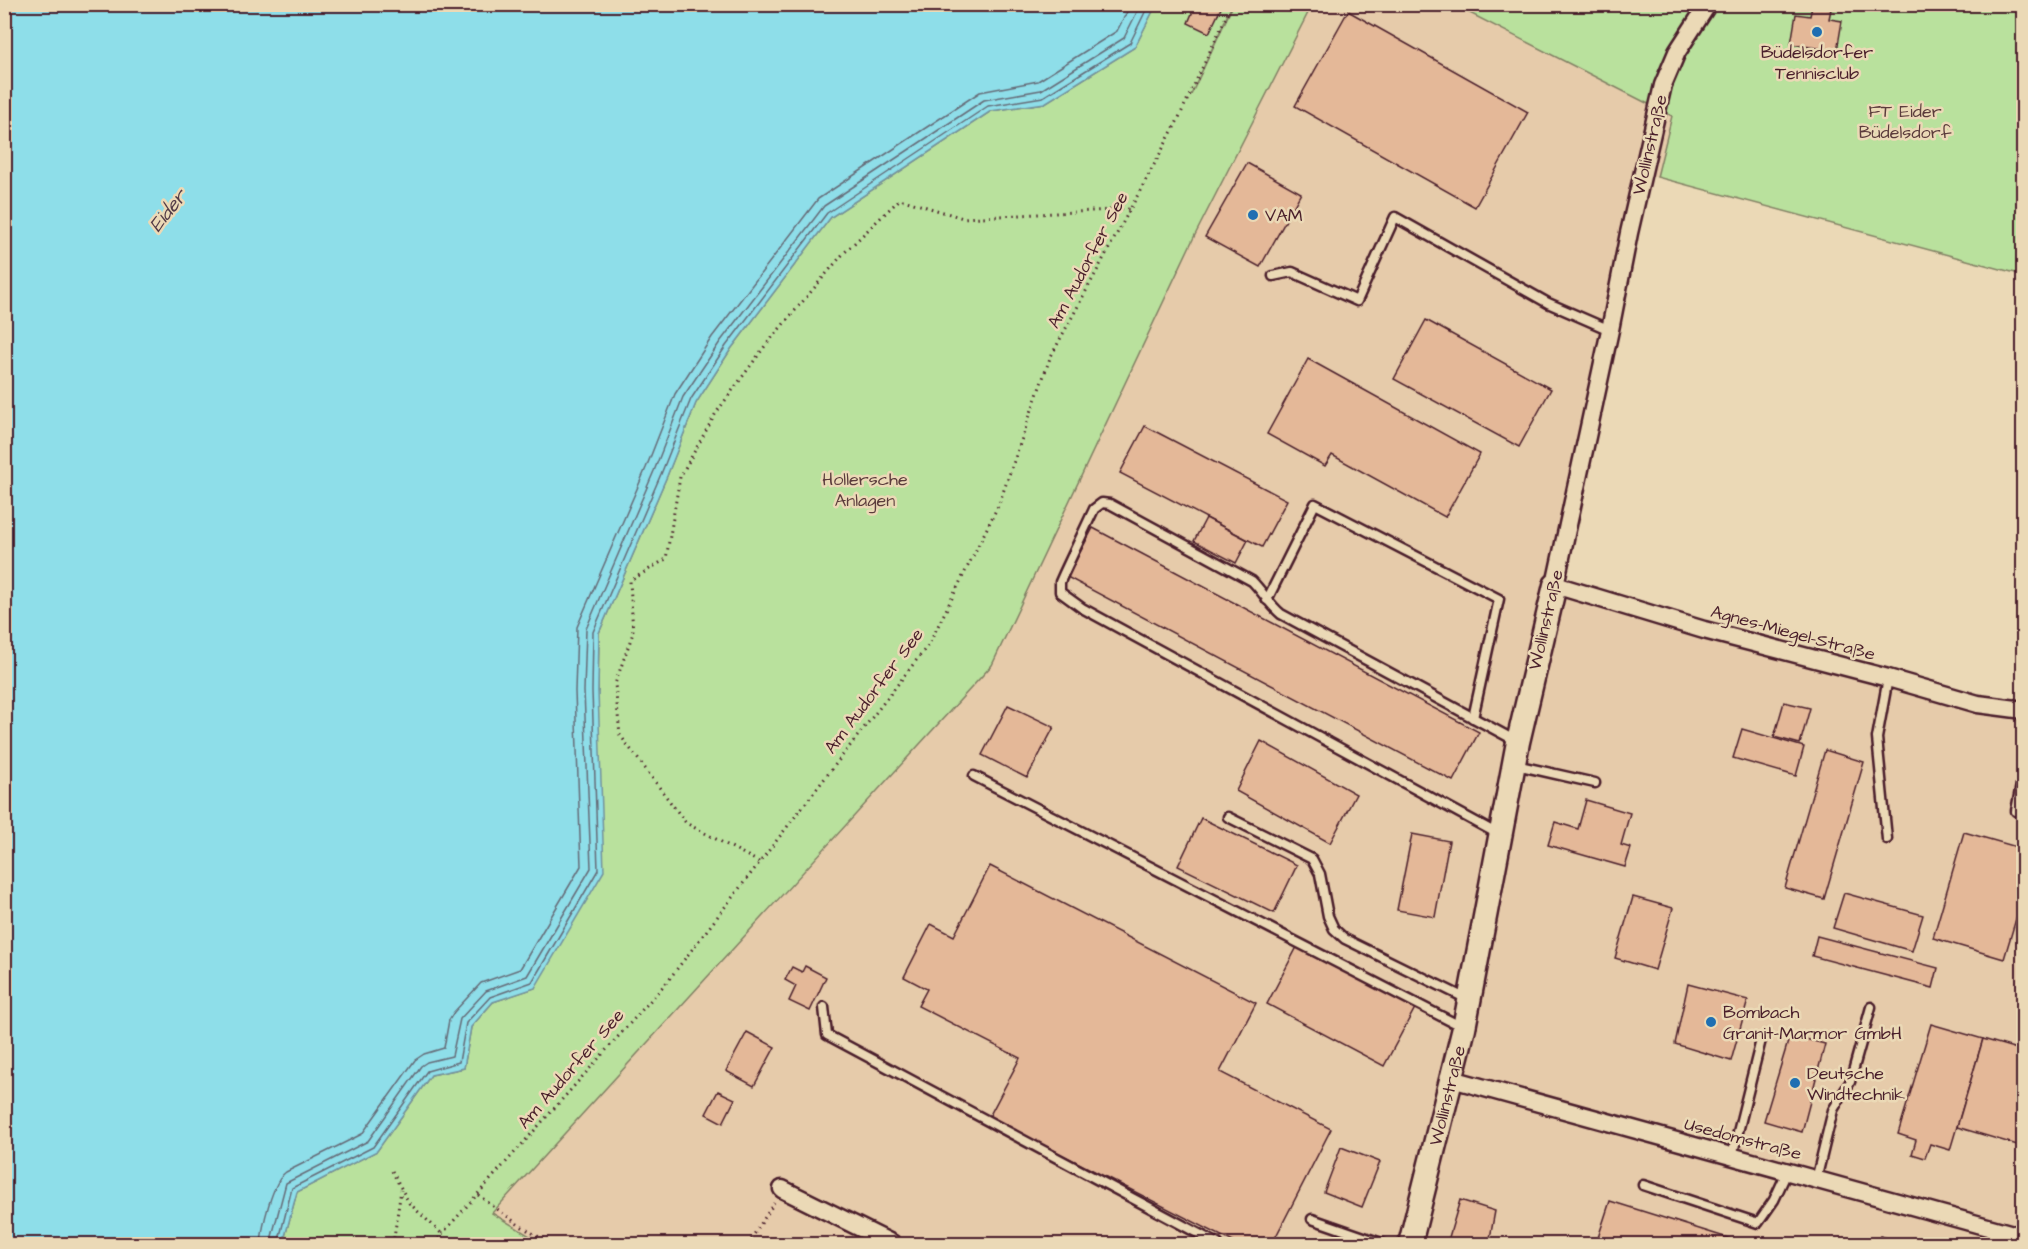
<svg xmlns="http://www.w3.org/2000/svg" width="2028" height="1249" font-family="'Architects Daughter',sans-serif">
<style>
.built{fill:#e6cbaa}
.green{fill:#b9e19d;stroke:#828064;stroke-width:1.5}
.water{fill:#8edee9;stroke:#73929d;stroke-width:1.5}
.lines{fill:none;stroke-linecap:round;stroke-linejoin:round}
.shore{stroke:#656b77;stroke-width:1.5}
.building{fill:#e4b898;stroke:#4a1f2b;stroke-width:1.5}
.lane-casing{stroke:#4a1f2b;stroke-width:13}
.street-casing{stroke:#4a1f2b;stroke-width:21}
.secondary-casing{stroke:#4a1f2b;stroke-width:27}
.path{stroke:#4a1f2b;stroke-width:3;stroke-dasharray:1.5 4.5;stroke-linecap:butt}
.lane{stroke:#ebd9b6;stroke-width:8}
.street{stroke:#ebd9b6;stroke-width:16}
.secondary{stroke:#ebd9b6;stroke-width:22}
.poi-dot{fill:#1f6fb2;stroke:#ebd9b6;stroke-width:2}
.labels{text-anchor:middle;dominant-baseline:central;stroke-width:5;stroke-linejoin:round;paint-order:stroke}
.poi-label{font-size:18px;fill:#4a1f2b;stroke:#ebd9b6;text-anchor:start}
.park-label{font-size:18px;fill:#5b3c3c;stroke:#ebd9b6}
.street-label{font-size:18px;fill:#4a1f2b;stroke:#ebd9b6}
.water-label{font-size:20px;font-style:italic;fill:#543c48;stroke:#ebd9b6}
</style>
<rect width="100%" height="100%" fill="#ebd9b6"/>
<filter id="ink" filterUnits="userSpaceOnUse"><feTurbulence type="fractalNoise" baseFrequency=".0167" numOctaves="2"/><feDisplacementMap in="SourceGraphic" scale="12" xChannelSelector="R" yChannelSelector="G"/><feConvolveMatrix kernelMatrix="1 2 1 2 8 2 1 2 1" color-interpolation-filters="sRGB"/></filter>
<g filter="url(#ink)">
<!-- built -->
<path class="built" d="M1312,5H1454L1672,116L1657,177L1646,174L1557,583L2023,708V1244H543L492,1213L992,665L1194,237Z"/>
<!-- green -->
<g class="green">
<path d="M1156,5H1232L1191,95L1233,5H1312L1194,237L992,665L492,1213L543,1244H283L297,1192L377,1151L431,1075L464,1068L471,1027L493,1002L535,988L598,691L599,633L667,476L696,403L731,349L831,217L991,111L1045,103L1135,47Z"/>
<path d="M1454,5H2023V275L1657,177L1672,116Z"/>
</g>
<!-- water -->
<path class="water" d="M5,4L1156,5L1135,47L1045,103L991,111L831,217L731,349L696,403L667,476L599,633L598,691L604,871L535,988L493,1002L471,1027L464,1068L431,1075L377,1151L297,1192L283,1244H5Z"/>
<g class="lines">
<!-- shore -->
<g class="shore">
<path d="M261,1244C262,1227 272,1182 286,1172L362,1134L415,1060L424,1054L444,1048L449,1020L454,1012L481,983L520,969L581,866L575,691L577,627L646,468L675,394L712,337L818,199L980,92L1038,81L1117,31L1131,4"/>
<path d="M270,1244L286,1183L368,1141L421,1066L427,1062L452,1056L460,1019L486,991L527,976L591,868L584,691L586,629L654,471L683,397L720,342L824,206L984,100L1041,90L1124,38L1141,4"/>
<path d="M278,1244L292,1188L373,1147L427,1071L459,1062L466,1023L490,997L532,982L598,870L592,691L593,632L661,474L691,399L726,346L827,213L988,106L1043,97L1130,43L1149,4"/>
</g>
</g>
<!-- building -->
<g class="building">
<path d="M1196,4H1223L1209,33L1188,23Z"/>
<path d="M1818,4H1835L1834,9L1817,7Z"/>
<path d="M1812,6L1831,9L1829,19L1842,21L1837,51L1791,44L1796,14L1810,16Z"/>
<path d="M1348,11L1528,112L1475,207L1295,106Z"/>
<path d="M1247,163L1301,193L1260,267L1205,237Z"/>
<path d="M1426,320L1551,389L1519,447L1394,379Z"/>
<path d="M1308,359L1480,454L1445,517L1332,455L1325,466L1267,434Z"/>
<path d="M1145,426L1287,500L1262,547L1120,473Z"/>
<path d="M1206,518L1248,540L1236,563L1194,541Z"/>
<path d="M1093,528L1479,732L1453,781L1067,577Z"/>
<path d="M1784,702L1810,708L1800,744L1774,737Z"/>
<path d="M1008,705L1054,727L1027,778L982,755Z"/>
<path d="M1742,729L1804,747L1796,776L1733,758Z"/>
<path d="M1261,741L1356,794L1330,843L1236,791Z"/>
<path d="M1825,750L1864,762L1824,899L1785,888Z"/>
<path d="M1586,800L1630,813L1621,845L1631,848L1625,867L1548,845L1555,822L1578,829Z"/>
<path d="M1201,818L1297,865L1274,913L1178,866Z"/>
<path d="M1964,832L2024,849V892L2004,959L1933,938Z"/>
<path d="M1412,834L1449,841L1435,917L1397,910Z"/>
<path d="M990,866L1256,1003L1220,1072L1331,1129L1272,1244H1237L989,1117L1020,1058L918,1006L927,989L904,977L931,924L954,936Z"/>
<path d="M1844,893L1923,915L1912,951L1833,928Z"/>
<path d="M1633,897L1673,908L1655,970L1615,958Z"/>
<path d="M1817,936L1938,968L1933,988L1812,956Z"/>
<path d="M1297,947L1415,1008L1384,1066L1267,1004Z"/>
<path d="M805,966L826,977L810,1011L789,1001L796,986L785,980L792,967L802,972Z"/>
<path d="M1688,984L1748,1000L1731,1061L1675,1044Z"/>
<path d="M1931,1024L1983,1039L1950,1150L1930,1144L1925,1158L1912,1154L1916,1140L1898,1134Z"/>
<path d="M747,1032L775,1047L754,1086L726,1071Z"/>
<path d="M1790,1035L1825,1044L1802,1132L1764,1121Z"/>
<path d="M1983,1039L2024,1051V1147L1957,1127Z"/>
<path d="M718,1091L735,1099L723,1123L706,1114Z"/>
<path d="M1341,1147L1380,1162L1362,1207L1324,1192Z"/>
<path d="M1460,1200L1495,1211L1489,1244H1447Z"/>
<path d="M1610,1201L1747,1244H1596Z"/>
<path d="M1880,1236L1908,1244H1878Z"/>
</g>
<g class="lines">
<defs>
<g id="lane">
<path d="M1273,276L1292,272L1357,301L1395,217L1548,303L1610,330"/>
<path d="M1267,600L1315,504L1499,599L1473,718"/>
<path d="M1516,765L1595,783"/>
<path d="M974,776L1464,1028"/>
<path d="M2016,811L2024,769"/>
<path d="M1228,817L1312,859L1320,874L1328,916L1334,929L1345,939L1469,1000"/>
<path d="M1498,834L1082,608L1060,592V582L1064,573L1094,509L1102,503L1110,504L1252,581C1263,592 1269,604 1281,614L1518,742"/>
<path d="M1887,839L1877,738L1888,678"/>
<path d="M824,1007L827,1035L1218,1244"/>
<path d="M1732,1156L1761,1040"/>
<path d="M1816,1180L1833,1110L1850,1082L1871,1007"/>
<path d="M1643,1185L1758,1223L1774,1200L1787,1172"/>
<path d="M1312,1219L1384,1244"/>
</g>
<g id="street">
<path d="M1708,4L1677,52L1663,85L1629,233L1610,330L1555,585L1704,630L1888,678L1978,704L2024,710"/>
<path d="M1452,1079L2024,1237"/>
<path d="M782,1189L893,1244"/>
</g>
<g id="secondary">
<path id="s1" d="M1410,1244L1464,1028L1518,742L1555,585"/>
</g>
</defs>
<!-- lane casing -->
<use href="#lane" class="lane-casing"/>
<!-- street casing -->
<use href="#street" class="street-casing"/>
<!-- secondary casing -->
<use href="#secondary" class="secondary-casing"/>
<!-- path -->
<g class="path">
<path d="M759,862L686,823L620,735L615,684L633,633L630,581L666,559L680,477L716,413L765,346L843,254L900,199L963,218L1130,209"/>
<path d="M392,1171L409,1203L442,1234"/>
<path d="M478,1195L519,1225L551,1244"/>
<path d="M393,1244L401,1190"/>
<path d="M435,1244L442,1234L666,983L929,644L999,504L1050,358L1176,124L1232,4"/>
<path d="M748,1244L774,1203"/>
</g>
<!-- lane -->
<use href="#lane" class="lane"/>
<!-- street -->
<use href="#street" class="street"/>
<!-- secondary -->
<use href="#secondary" class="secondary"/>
</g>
</g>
<!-- markers -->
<g class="poi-dot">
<circle cx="1817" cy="32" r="6"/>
<circle cx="1253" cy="215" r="6"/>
<circle cx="1711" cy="1022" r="6"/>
<circle cx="1795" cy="1083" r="6"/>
</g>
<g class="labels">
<!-- poi labels -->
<g class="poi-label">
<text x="1817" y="52" text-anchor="middle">Büdelsdorfer<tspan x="1817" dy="21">Tennisclub</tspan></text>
<text x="1265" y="215">VAM</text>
<text x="1723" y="1012">Bombach<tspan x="1723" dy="21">Granit-Marmor GmbH</tspan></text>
<text x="1807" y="1073">Deutsche<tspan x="1807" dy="21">Windtechnik</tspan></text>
</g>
<!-- park labels -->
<g class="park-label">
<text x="1905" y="111">FT Eider<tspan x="1905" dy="21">Büdelsdorf</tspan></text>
<text x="865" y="479">Hollersche<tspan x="865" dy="21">Anlagen</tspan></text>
</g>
<!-- street labels -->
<g class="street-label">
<text transform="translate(1650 145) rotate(-77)">Wollinstraße</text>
<text transform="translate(1088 260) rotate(-62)">Am Audorfer See</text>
<text transform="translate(1546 620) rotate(-77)">Wollinstraße</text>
<text transform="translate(1793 633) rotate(15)">Agnes-Miegel-Straße</text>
<text transform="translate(874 691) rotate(-53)">Am Audorfer See</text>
<text transform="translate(571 1069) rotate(-49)">Am Audorfer See</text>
<text stroke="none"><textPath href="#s1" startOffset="153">Wollinstraße</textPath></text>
<text transform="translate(1743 1139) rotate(15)">Usedomstraße</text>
</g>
<!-- water labels -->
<g class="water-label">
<text transform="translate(168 211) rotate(-51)">Eider</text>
</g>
</g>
<!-- margin -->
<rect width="2028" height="1249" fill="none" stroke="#ebd9b6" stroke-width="24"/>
<rect x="12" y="12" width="2004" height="1225" fill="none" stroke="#4a1f2b" stroke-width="2" filter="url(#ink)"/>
</svg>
